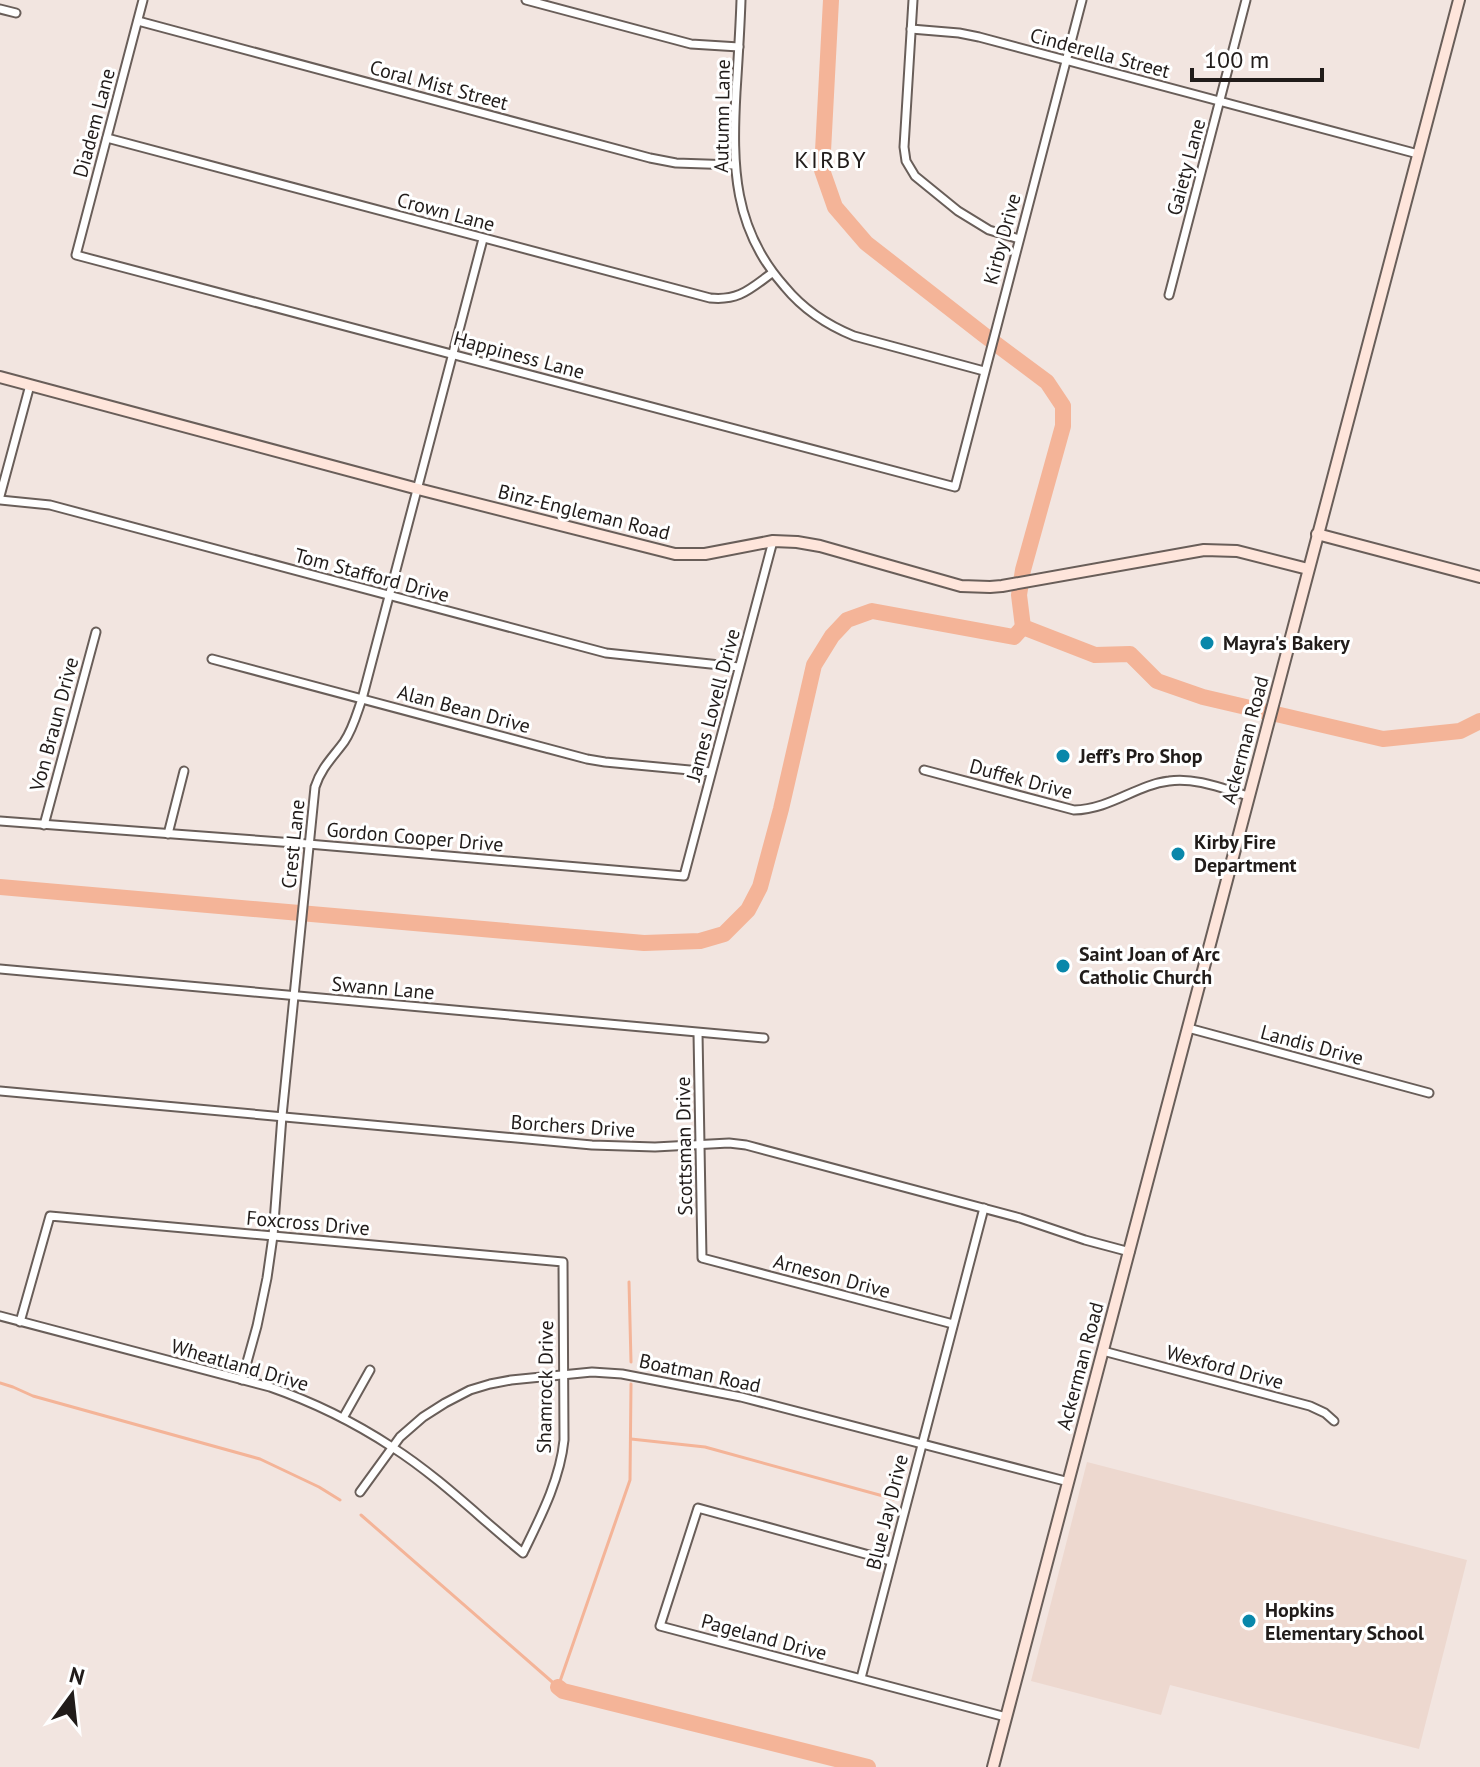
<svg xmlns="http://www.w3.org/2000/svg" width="1480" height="1767" font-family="'PT Sans',sans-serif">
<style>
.built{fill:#edd8cf}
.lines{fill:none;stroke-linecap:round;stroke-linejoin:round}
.stream{stroke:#f4b498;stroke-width:3}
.river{stroke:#f4b498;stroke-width:16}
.street-casing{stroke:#695e59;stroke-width:11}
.secondary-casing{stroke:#695e59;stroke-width:14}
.street{stroke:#fff;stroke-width:7}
.secondary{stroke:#fee5db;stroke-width:10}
.poi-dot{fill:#0987aa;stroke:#fff;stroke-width:3}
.labels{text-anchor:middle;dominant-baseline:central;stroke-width:6;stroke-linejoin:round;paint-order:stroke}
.street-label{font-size:20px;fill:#211c1a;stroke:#fff}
.poi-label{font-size:20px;font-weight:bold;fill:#211c1a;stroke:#fff;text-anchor:start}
.quarter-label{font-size:24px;letter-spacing:2px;fill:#211c1a;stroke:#fff}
</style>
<rect width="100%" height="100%" fill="#f2e5e0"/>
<!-- built -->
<path class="built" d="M1087,1462L1467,1560L1419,1749L1170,1685L1161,1715L1031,1681Z"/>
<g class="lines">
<!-- stream -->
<g class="stream">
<path d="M629,1282L631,1362"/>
<path d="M0,1383L13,1387L33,1396L260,1459L319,1487L340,1500"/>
<path d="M631,1439L705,1447L894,1499"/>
<path d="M361,1515L558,1687L630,1480L631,1384"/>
</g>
<!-- river -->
<g class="river">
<path d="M831,0L822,170L835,207L866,243L984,335L1047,382L1063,406V426L1023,570L1019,595L1023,627L1095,655L1130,654L1157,681L1203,697L1383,739L1460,731L1480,721"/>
<path d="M0,887L644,943L700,941L724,934L748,910L760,887L781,809L814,665L832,636L847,620L872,611L1014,637L1023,627"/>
<path d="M558,1687L563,1691L868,1767"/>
</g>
<defs>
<g id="street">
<path d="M143,0L76,255L955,487L1082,0"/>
<path d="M526,0L691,44L739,47"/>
<path d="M741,0C740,31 738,61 736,92C732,166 733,229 785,287C804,310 827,325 854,336L984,371"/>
<path d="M913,0L904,147L906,161L915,176L958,211L989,230L1019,239"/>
<path d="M0,9L16,13"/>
<path d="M138,21L650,158L676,163L735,165"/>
<path d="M911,29L959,33L979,37L1418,154"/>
<path d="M107,138L710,298C739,301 750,289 772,273"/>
<path d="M1169,295L1246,0"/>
<path d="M0,496L30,385"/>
<path d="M0,500L50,505L606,653L739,667"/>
<path d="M212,659L587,759L605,762L711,772"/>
<path d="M924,770L1074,810C1111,809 1136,785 1169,781C1195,777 1224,789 1248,796"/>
<path d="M0,821L308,844L684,876L773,541"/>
<path d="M44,825L96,632"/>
<path d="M168,834L184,771"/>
<path d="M0,969L764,1038"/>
<path d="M1188,1028L1429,1093"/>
<path d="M698,1033L702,1258L953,1324"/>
<path d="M0,1091L592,1145L655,1147L729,1143L746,1145L1020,1218L1085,1240L1130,1252"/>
<path d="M0,1316L270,1387C313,1402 354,1422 392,1447C439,1477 480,1518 523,1553C540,1518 560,1480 564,1440L563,1262L50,1216L20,1322"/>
<path d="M1103,1351L1310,1406L1325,1413L1334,1421"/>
<path d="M242,1380L257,1326L267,1278L273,1236L282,1116L315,787C321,768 333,757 344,742C353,729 357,713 362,699L483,239"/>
<path d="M343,1418L370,1370"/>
<path d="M360,1492L400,1437L423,1417L445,1403L470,1390L490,1384L511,1380L592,1372L622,1374L741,1397L1069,1482"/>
<path d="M891,1561L698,1508L660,1626L1006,1717"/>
<path d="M861,1678L984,1208"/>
</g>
<g id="secondary">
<path d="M0,377L418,489L675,554H705L773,541L797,542L820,546L961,586L990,587L1002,586L1204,550L1237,551L1308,569"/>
<path d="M1317,534L1480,577"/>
<path d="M993,1767L1459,0"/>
</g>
</defs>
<!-- street casing -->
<use href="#street" class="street-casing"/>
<!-- secondary casing -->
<use href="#secondary" class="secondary-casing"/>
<!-- street -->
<use href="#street" class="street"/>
<!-- secondary -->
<use href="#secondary" class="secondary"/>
</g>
<!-- markers -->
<g class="poi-dot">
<circle cx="1207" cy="643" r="8"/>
<circle cx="1063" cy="756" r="8"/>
<circle cx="1178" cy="854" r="8"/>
<circle cx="1063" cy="966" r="8"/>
<circle cx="1249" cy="1621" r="8"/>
</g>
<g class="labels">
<!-- street labels -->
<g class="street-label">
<text transform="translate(1100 53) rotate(15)">Cinderella Street</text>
<text transform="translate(439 85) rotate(15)">Coral Mist Street</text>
<text transform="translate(722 116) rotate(-89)">Autumn Lane</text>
<text transform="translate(94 123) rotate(-75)">Diadem Lane</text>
<text transform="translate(1186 167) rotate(-75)">Gaiety Lane</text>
<text transform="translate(446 212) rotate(15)">Crown Lane</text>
<text transform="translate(1002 239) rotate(-75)">Kirby Drive</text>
<text transform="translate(519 355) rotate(15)">Happiness Lane</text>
<text transform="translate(584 512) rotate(14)">Binz-Engleman Road</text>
<text transform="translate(372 575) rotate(15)">Tom Stafford Drive</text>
<text transform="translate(713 705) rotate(-75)">James Lovell Drive</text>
<text transform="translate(464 709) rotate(15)">Alan Bean Drive</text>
<text transform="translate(54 724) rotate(-75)">Von Braun Drive</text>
<text transform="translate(1245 740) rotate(-75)">Ackerman Road</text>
<text transform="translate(1021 779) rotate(15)">Duffek Drive</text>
<text transform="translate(415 837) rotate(5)">Gordon Cooper Drive</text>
<text transform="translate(293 844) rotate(-84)">Crest Lane</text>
<text transform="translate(383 988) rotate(5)">Swann Lane</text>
<text transform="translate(1312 1045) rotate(15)">Landis Drive</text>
<text transform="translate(573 1126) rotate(4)">Borchers Drive</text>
<text transform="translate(684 1146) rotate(-91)">Scottsman Drive</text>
<text transform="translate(308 1223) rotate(5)">Foxcross Drive</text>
<text transform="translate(832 1276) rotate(15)">Arneson Drive</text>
<text transform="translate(240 1365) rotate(16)">Wheatland Drive</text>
<text transform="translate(1080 1366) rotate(-75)">Ackerman Road</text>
<text transform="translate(1225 1367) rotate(15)">Wexford Drive</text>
<text transform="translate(700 1373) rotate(12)">Boatman Road</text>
<text transform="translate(545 1387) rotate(-89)">Shamrock Drive</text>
<text transform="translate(887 1512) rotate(-76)">Blue Jay Drive</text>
<text transform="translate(764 1637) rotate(15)">Pageland Drive</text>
</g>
<!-- poi labels -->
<g class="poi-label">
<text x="1223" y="643">Mayra's Bakery</text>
<text x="1079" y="756">Jeff’s Pro Shop</text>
<text x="1194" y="842">Kirby Fire<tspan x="1194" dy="23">Department</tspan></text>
<text x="1079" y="954">Saint Joan of Arc<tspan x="1079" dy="23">Catholic Church</tspan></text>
<text x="1265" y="1610">Hopkins<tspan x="1265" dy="23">Elementary School</tspan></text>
</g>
<!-- quarter labels -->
<g class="quarter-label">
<text x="831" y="159">KIRBY</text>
</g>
</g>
<!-- north arrow -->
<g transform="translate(72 1695) rotate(15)" stroke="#ffffff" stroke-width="6" paint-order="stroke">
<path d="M0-6L14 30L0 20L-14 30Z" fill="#211c1a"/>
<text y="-12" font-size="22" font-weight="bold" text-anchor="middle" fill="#211c1a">N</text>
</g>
<!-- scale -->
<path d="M1192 68v12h130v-12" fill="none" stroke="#211c1a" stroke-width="4"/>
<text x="1204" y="68" font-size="24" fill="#211c1a" stroke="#ffffff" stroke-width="6" paint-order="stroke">100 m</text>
</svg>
